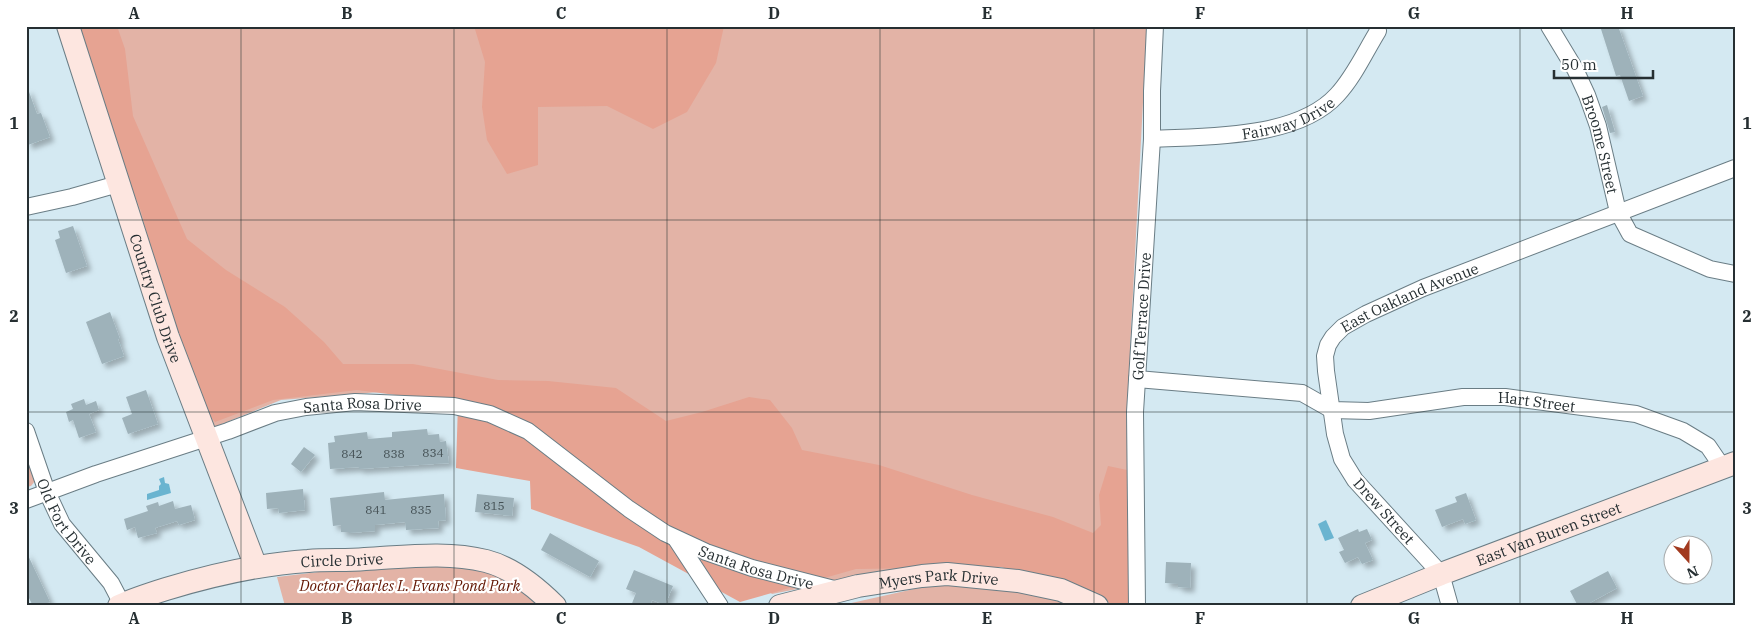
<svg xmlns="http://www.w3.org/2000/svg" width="1761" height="632" font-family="'IBM Plex Serif',serif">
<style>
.green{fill:#e3b3a6}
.forest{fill:#e6a392}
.water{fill:#6ab4d0}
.building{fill:#9eb2ba;filter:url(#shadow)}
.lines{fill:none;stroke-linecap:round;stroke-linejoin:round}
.street-casing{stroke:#6a7d85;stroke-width:18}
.secondary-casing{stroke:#6a7d85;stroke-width:24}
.street{stroke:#fff;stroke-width:16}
.secondary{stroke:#fde6e0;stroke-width:22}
.grid{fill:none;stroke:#262f32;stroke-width:1;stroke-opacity:0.55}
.labels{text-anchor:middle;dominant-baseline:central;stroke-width:4.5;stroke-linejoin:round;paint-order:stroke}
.number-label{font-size:12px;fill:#445054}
.street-label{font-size:15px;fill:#262f32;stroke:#fff}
.park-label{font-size:15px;font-style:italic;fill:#611400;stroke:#fff}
.neatline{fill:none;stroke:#262f32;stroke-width:2}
.grid-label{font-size:16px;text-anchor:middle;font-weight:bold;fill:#262f32}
</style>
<defs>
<filter id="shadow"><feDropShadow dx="4.5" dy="4.5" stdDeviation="2.5" flood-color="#0004"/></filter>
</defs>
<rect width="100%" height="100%" fill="#d4e9f2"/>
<!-- green -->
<g class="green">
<path d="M78,26H1147L1130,350L1131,605L1010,564L897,569L772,594L685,521L465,400L380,392L281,400L212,428L181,346Z"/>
<path d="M26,453L35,481L31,486L26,487Z"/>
<path d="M411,565C446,566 483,566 515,583C525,589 534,599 542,606H285L277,577L335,570Z"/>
<path d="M957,582L1003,587L1084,606H838L914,589Z"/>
</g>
<!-- forest -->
<g class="forest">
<path d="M74,26H117L125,49L133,116L187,239L226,270L285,307L324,342L343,364H413L498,380L548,381L616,388L666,421L702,412L749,397L770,400L792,428L802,450L879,465L972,495L1053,517L1093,533L1101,525L1099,495L1108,466L1132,471V606H1116L1089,594L1001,567L856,569L740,602L639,547L531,509L530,481L456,468L458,403L357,390L273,400L215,422L200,403L170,323L141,211L107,126Z"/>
<path d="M474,26H724L716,63L687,112L653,129L607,106L538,107V165L507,174L487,140L482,107L485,62Z"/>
</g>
<!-- water -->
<g class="water">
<path d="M164,477L165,483L169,484L171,493L147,500V494L159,490V486L161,484L159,479Z"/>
<path d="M1326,520L1334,538L1325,541L1318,524Z"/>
</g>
<!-- building -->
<g class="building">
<path d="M1600,26H1618L1643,96L1629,101L1620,75L1616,76Z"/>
<path d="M26,89H28L37,114L41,113L50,137L28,145L26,139Z"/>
<path d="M1607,105L1615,132L1610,133L1602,107Z"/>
<path d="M73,226L87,266L66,273L55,240L60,238L58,231Z"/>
<path d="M110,312L120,339H118L124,356L102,364L86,322Z"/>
<path d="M146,390L158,424L128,434L122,418L132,414L126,397Z"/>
<path d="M84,399L86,405L96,401L99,410L89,414L96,432L79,438L73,420L69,422L66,412L73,409L71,404Z"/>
<path d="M427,429L428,435L439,434L440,442L446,441L449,463L359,469V467L330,469L328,443L335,442L334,436L367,432L368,439L392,437V432Z"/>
<path d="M304,447L315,455L301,472L291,464Z"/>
<path d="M303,489L305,510L279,513L278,508L267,509L266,493Z"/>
<path d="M384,492L385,500L444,494L446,520L438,521L439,528L406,530L405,522L375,525V531L349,533V532H341V525L333,526L330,498Z"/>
<path d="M1466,493L1476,520L1465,524L1463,519L1442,527L1435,510L1457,502L1455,497Z"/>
<path d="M477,494L514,498L512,516L475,512Z"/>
<path d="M173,501L175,509L191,505L195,520L179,525L177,521L155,528L157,533L138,538L135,527L127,530L124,519L148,511L146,506L158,502L159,506Z"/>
<path d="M1358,529L1359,532L1367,529L1372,540L1365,543L1373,560L1362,564L1358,557L1345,563L1339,552L1344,550L1338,538Z"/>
<path d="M550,533L599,561L590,577L541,550Z"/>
<path d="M26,551L50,602L47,603L49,606H33L26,592Z"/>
<path d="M1166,562L1191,563L1190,588L1178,587V584L1165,583Z"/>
<path d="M634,570L673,586L665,605L652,600L650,606H631L636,593L626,589Z"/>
<path d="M1608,571L1617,588L1584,606H1578L1570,591Z"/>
</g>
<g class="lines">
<defs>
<g id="street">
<path id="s1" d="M1549,26L1575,69L1587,95L1598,126L1618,212L1630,234L1710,269L1735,274"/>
<path id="s2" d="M1152,139C1207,136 1297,139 1337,95C1354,77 1365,52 1378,31L1377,26"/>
<path d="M26,207L72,197L118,184"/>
<path id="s3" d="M1137,379L1302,393L1332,410L1369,411L1463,397H1505L1636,414L1683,431L1708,446L1723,468"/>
<path id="s4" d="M26,431L47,492L62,524L111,583L122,604"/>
<path id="s5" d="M26,500L96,474L228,431L275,413L306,407L355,402L454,406L490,414L528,431L629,509L665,533L706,552L752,568L838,590"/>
<path d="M676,539L720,606"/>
<path id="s6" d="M1137,606L1135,412L1152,139V91L1155,26"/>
<path id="s7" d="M1450,606L1441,574L1355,480L1342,459L1335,434L1326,371L1325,356L1328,345L1333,337L1343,327L1366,314L1423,288L1735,168"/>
</g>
<g id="secondary">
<path id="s8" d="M68,26L168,337L256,567"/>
<path id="s9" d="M119,606C134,599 150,594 166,589C212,575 260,564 308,561C327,559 346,561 365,559C404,557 447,551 486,561C513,568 536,587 555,606"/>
<path id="s10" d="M780,606L858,586L922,576L947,574L1018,581L1061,590L1097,606"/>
<path id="s11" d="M1362,606L1441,574L1735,463"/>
</g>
</defs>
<!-- street casing -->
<use href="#street" class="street-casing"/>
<!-- secondary casing -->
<use href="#secondary" class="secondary-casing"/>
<!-- street -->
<use href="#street" class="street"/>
<!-- secondary -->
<use href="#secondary" class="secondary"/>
</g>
<!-- grid -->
<path class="grid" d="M241,26V606M454,26V606M667,26V606M880,26V606M1094,26V606M1307,26V606M1520,26V606M26,220H1735M26,412H1735"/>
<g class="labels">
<!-- number labels -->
<g class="number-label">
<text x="433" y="452">834</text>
<text x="352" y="453">842</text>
<text x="394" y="453">838</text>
<text x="494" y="505">815</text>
<text x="376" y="509">841</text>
<text x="421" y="509">835</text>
</g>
<!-- street labels -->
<g class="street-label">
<text stroke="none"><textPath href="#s2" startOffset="139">Fairway Drive</textPath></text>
<text stroke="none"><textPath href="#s1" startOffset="130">Broome Street</textPath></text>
<text stroke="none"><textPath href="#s8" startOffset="286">Country Club Drive</textPath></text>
<text stroke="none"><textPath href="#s7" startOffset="398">East Oakland Avenue</textPath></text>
<text stroke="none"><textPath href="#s6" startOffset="290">Golf Terrace Drive</textPath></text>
<text stroke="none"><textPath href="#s3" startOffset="406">Hart Street</textPath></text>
<text stroke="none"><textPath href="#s5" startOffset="352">Santa Rosa Drive</textPath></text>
<text transform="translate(1384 511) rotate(48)">Drew Street</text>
<text stroke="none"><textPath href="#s4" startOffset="100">Old Fort Drive</textPath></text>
<text stroke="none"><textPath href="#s11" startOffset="200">East Van Buren Street</textPath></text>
<text stroke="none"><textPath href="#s9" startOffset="229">Circle Drive</textPath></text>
<text stroke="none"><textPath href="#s5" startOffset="791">Santa Rosa Drive</textPath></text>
<text stroke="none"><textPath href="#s10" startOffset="162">Myers Park Drive</textPath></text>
</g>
<!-- park labels -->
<g class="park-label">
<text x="410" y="585">Doctor Charles L. Evans Pond Park</text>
</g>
</g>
<!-- border -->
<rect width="1761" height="632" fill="none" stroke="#ffffff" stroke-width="55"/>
<!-- north arrow -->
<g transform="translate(1688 560) rotate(159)"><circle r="24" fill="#ffffff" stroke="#a8acad"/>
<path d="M0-4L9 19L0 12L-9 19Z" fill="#a23a1f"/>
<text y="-8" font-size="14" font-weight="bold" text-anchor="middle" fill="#262f32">N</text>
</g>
<!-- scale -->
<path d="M1554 70v8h99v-8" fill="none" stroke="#262f32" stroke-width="2.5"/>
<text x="1561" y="70" font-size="15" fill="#262f32" stroke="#ffffff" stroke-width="4" paint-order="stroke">50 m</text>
<rect x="28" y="28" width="1706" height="576" class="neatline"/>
<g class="grid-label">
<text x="134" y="19">A</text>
<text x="347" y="19">B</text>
<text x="561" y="19">C</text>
<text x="774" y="19">D</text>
<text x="987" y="19">E</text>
<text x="1200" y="19">F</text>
<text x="1414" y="19">G</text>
<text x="1627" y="19">H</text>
<text x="14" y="129">1</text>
<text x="1747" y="129">1</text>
<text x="14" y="322">2</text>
<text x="1747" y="322">2</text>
<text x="14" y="514">3</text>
<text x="1747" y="514">3</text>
<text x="134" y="624">A</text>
<text x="347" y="624">B</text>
<text x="561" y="624">C</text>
<text x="774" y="624">D</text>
<text x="987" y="624">E</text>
<text x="1200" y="624">F</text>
<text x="1414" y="624">G</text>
<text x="1627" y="624">H</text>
</g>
</svg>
